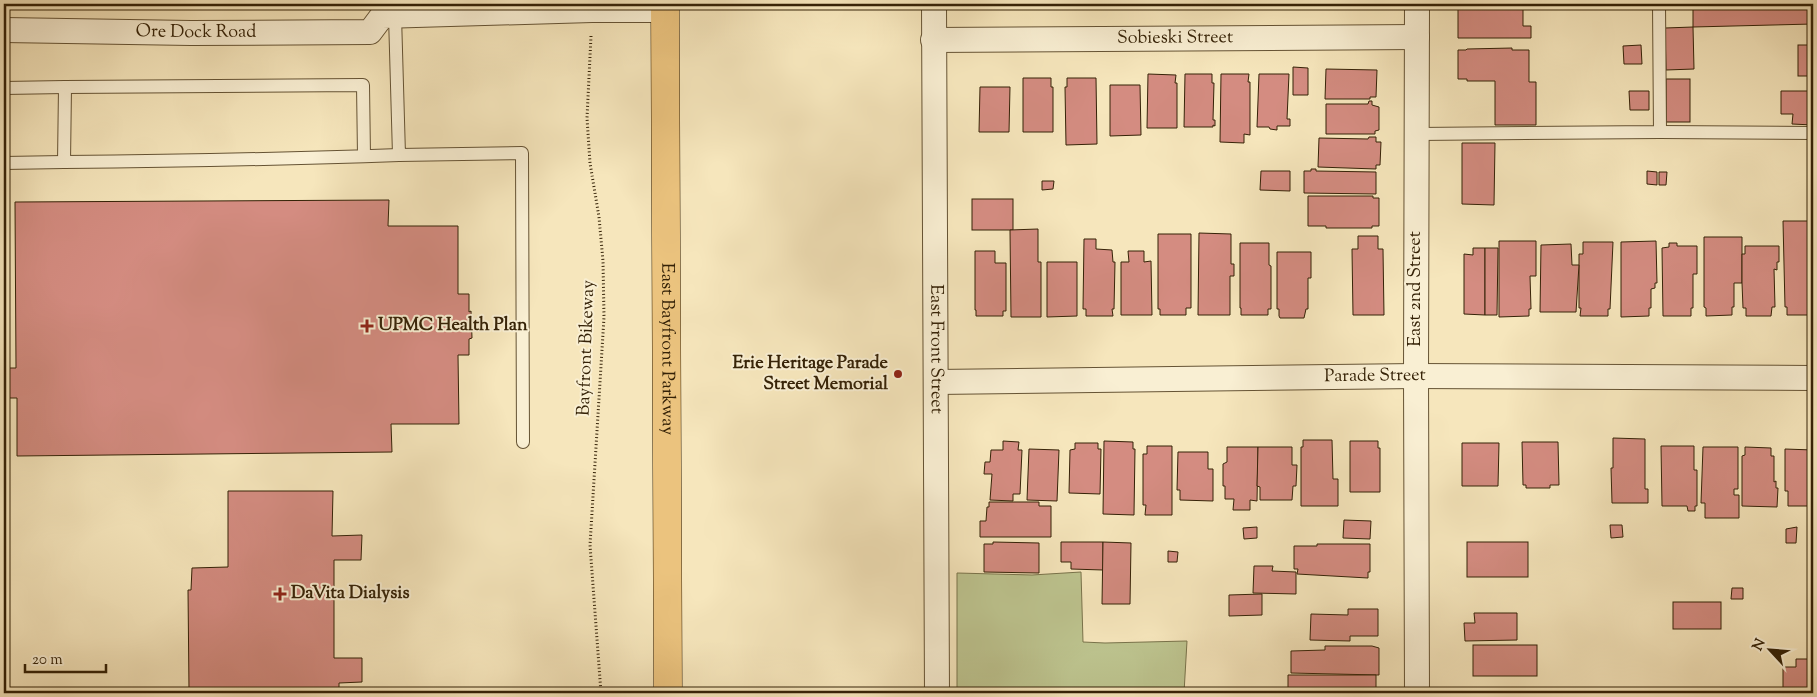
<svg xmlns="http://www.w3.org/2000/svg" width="1817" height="697" font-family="'Sorts Mill Goudy',serif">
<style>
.green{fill:#bdc48f;stroke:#79734b}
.building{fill:#d48c81;stroke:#352207}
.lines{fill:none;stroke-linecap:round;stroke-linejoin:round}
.lane-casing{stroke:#655334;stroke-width:14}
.street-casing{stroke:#655334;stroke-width:26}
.highway-casing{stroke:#352207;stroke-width:29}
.path{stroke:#352207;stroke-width:3;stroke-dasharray:1 2.5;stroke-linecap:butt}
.lane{stroke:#f9efd3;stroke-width:12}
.street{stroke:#f9efd3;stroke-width:24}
.highway{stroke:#ebc37e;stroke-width:28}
.poi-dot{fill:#8f2418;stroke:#f9efd3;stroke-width:2}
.labels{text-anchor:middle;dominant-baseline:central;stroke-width:4;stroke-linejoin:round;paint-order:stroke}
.street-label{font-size:18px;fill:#352207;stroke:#f9efd3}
.poi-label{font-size:18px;font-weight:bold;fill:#352207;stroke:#f9efd3;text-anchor:start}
</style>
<rect width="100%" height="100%" fill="#f6e6bc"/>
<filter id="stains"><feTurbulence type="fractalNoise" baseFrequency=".004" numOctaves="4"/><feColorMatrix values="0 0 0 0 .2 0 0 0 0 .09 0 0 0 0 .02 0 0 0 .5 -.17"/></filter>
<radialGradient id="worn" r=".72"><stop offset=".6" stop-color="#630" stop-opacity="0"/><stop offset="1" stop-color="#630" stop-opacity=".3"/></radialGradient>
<!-- green -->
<path class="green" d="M1081,572L1083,642L1105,643L1187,641L1184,693H957V573L1032,575Z"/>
<!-- building -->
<g class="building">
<path d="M1693,4H1813V24L1693,27Z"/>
<path d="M1469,8H1523V26H1531V38H1458V9Z"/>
<path d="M1693,27L1694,69L1666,70L1665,28Z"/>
<path d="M1641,45L1642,64H1624L1623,46Z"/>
<rect x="1798" y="45" width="15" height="31"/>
<path d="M1512,48V50H1529V82H1536V125H1495V81H1467V79H1458V50H1466L1467,49Z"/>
<path d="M1293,67L1308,68V95H1293Z"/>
<path d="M1326,69L1377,70L1376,97H1370V99H1325Z"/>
<path d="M1148,74L1176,75L1175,83H1177V128H1147Z"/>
<path d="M1185,74H1212V83H1214L1213,120H1215V126L1213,125V127H1184Z"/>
<path d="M1221,74H1249L1248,82H1250V135L1244,134V143L1220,142Z"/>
<path d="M1259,74H1289L1287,119H1290V126H1277V130L1270,129L1269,127H1257Z"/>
<path d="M1023,78H1051V87H1053V132H1023Z"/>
<path d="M1067,78H1096L1097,144L1066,145L1065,87H1067Z"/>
<rect x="1666" y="79" width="24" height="43"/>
<path d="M1110,85H1140L1141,135L1110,136Z"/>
<path d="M980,87H1010L1009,132H979Z"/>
<path d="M1629,91H1649V110H1630Z"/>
<path d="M1781,91H1813V125L1792,124L1793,114H1781Z"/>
<path d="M1369,101H1372V105L1379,107V130L1375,131V134H1326V104H1368Z"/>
<path d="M1369,137H1376V142H1381L1380,165H1376V169L1318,167L1319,138L1368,139Z"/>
<path d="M1462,143H1495L1494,205L1462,204Z"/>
<path d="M1311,169H1316V171L1376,172V194L1304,193V171H1311Z"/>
<path d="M1261,171H1290V191L1260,190Z"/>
<path d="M1647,171L1657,172V185L1647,184Z"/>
<path d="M1659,172H1667L1666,185H1659Z"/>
<path d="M1042,181H1054L1053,189L1042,190Z"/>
<path d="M1308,196H1373V198H1379V226H1372V228H1326V226H1308Z"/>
<rect x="972" y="199" width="41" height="31"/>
<path d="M389,200L388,226H458V294H469V312L471,311L472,338L469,339V355H458L459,424H391L392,452L17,456V398H4V368H16L15,202Z"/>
<path d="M1783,221H1813V315H1787V307H1785Z"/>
<path d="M1038,229V262H1041V317H1011L1010,230Z"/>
<path d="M1199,233L1231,234V264H1234V276H1230V315H1198Z"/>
<path d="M1158,234H1191V308H1186V315H1160V309H1158Z"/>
<path d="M1358,236H1378V249H1383L1384,315H1353L1352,249H1358Z"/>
<path d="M1704,237H1742V283H1734V307H1732V315L1706,316V308L1704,307Z"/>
<path d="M1084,239H1096V249L1112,250L1113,262H1115L1114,309H1112L1113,316H1086V309H1083Z"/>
<path d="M1499,241H1536V276H1530L1531,309H1529V316L1499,317Z"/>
<path d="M1656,241L1657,283H1655V288L1651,289V308H1649V316L1621,317V242Z"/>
<path d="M1583,242H1613L1610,309H1608V316H1580L1581,308H1579V254H1583Z"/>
<path d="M1240,243H1269V265L1271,266V309H1268V315H1241V308H1240Z"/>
<path d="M1669,243H1677V246H1697V274H1693V308H1691V316H1663L1662,248L1669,247Z"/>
<path d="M1571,244L1572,265H1579L1576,312H1540L1541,245Z"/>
<path d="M1745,246H1779V262H1777V270L1774,269L1775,307H1772L1771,316H1746V308H1743L1742,283V254H1745Z"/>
<path d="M1473,248H1485V315L1464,314V254L1473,255Z"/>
<path d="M1485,248H1498L1497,315H1485Z"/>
<path d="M975,251H995V263H1006V311H1003V316H976V310H975Z"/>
<path d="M1128,251H1144V262L1151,261L1152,315H1121V262H1129Z"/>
<path d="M1277,252H1311V278H1308V309H1306L1304,318H1280L1279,316V309H1277Z"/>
<path d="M1047,262H1077V316L1047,317Z"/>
<path d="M1613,438L1645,439V489H1648V503H1612L1611,468H1613Z"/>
<path d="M1303,440H1332L1333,479H1338V506H1301V447H1303Z"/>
<path d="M1003,441L1019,442L1018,450H1022L1020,494H1013V501L990,500L992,474H984L985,462H990L991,450H1003Z"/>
<path d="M1104,441L1133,442V449H1135L1134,515L1103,514Z"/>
<path d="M1350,441H1378V448H1380V492H1350Z"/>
<path d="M1522,442H1558L1559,485H1550V488H1526V485H1523Z"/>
<path d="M1075,443H1098V449H1101L1100,494L1069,493L1070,450L1075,449Z"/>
<path d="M1462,443H1499L1498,486H1462Z"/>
<path d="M1147,446H1172V515H1145L1146,505H1143V454H1147Z"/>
<path d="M1661,446H1694V470H1697V506H1695V511H1688L1687,506H1662Z"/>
<path d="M1227,447H1258L1257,501L1250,500V510H1233L1234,499H1225V486H1223V464L1227,462Z"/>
<path d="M1258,447H1292V465H1297L1296,486H1293L1292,500H1260V487L1257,486Z"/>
<path d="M1703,447H1738V489H1734V495H1739V518H1705V503H1701Z"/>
<path d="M1745,447L1771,448V456H1774V482L1776,481V488H1778L1777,507L1742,506V456L1745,455Z"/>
<path d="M1029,449L1059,450L1057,501L1027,500Z"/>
<path d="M1785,449L1813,450V506H1788V491H1785Z"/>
<path d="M1178,452H1208V469H1213V501L1180,500V490H1177Z"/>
<path d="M228,491H333L332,536L362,535L361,560H334V658H362V682L339,683V693H328V690H189L188,590H191L192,568L228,567Z"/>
<path d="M989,502H1039V506H1051V537H980V521H986L987,507H989Z"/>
<path d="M1344,520L1371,521L1370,539L1343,538Z"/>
<path d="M1610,525H1622L1623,537L1611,538Z"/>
<path d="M1257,527V538L1244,539L1243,528Z"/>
<path d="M1797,527L1796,543H1786V529Z"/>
<path d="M993,542L1039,543V573L984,572V544H993Z"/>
<path d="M1061,542H1103V570L1071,569V562H1061Z"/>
<path d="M1103,542L1131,543L1130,604H1102Z"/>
<rect x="1467" y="542" width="61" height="35"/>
<path d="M1317,544H1370V572H1368V578L1297,574L1298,569H1294V546H1317Z"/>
<path d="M1168,551L1178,552L1177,562H1168Z"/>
<path d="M1254,566H1273L1272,571L1296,572V594L1253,593Z"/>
<path d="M1732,588H1743V599H1731Z"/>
<path d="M1262,594V615L1229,616V595Z"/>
<rect x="1673" y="602" width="48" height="27"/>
<path d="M1348,609H1378V636H1350V641L1310,640L1311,614L1348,615Z"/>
<path d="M1474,613H1517V640L1465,641L1464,623H1475Z"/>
<rect x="1473" y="645" width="64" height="31"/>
<path d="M1325,646H1372L1379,648V675L1291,673V651L1325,650Z"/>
<path d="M1796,659H1813V690L1783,691V667H1796Z"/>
<path d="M1288,675H1376V693H1296V691H1288Z"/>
</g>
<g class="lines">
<defs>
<g id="lane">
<path d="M395,16L399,155L522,153L523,442"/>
<path d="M4,88L65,87"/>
<path d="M1660,132L1813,133"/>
<path d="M1417,134L1660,132L1659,4"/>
<path d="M364,156L363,85L65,87L64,162C176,161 288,159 399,155"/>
<path d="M4,163L64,162"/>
</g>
<g id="street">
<path id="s1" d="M934,4L937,693"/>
<path d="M1417,4L1416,376L1417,693"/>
<path id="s2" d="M4,30L191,33L370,32L382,16L592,10H665"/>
<path id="s3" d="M933,40L1417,37"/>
<path id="s4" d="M936,382L1416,376L1813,378"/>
</g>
<g id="highway">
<path id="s5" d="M665,4L668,693"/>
</g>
</defs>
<!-- lane casing -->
<use href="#lane" class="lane-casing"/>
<!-- street casing -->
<use href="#street" class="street-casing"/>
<!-- highway casing -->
<use href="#highway" class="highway-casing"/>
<!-- path -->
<path class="path" d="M591,36L587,118L590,163L599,217L603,261L604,317L590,545L601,693"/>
<!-- lane -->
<use href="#lane" class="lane"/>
<!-- street -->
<use href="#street" class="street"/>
<!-- highway -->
<use href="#highway" class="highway"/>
</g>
<!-- markers -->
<g class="poi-dot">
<path d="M364.5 318.5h5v5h5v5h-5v5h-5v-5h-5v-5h5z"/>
<circle cx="898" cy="374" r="5"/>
<path d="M277.5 586.5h5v5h5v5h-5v5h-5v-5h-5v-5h5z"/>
</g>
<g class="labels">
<!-- street labels -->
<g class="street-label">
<text stroke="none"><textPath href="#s2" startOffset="192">Ore Dock Road</textPath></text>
<text stroke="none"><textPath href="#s3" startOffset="242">Sobieski Street</textPath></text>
<text transform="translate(1416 289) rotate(-90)">East 2nd Street</text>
<text transform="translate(587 348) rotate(-88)">Bayfront Bikeway</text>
<text stroke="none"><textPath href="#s5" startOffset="345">East Bayfront Parkway</textPath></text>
<text stroke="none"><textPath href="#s1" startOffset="345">East Front Street</textPath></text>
<text stroke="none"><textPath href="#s4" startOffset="439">Parade Street</textPath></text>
</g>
<!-- poi labels -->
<g class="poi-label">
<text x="378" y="326">UPMC Health Plan</text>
<text x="888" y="364" text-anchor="end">Erie Heritage Parade<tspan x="888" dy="21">Street Memorial</tspan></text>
<text x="291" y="594">DaVita Dialysis</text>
</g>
</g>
<!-- margin -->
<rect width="1817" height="697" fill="none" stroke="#f6e6bc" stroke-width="20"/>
<rect x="5" y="5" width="1807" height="687" fill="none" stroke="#352207" stroke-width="2.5"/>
<rect x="10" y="10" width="1797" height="677" fill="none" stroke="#352207"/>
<!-- north arrow -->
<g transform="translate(1770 650) rotate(296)" stroke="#f9efd3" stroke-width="4" paint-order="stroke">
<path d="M0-4L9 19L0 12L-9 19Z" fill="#352207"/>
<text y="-8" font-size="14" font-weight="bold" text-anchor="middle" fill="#352207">N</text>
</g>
<!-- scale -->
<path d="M25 664v8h81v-8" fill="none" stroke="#352207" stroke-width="2.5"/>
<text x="32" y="664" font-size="15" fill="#352207" stroke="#f9efd3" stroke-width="4" paint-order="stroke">20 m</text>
<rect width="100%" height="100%" filter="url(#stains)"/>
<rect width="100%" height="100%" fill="url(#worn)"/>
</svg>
